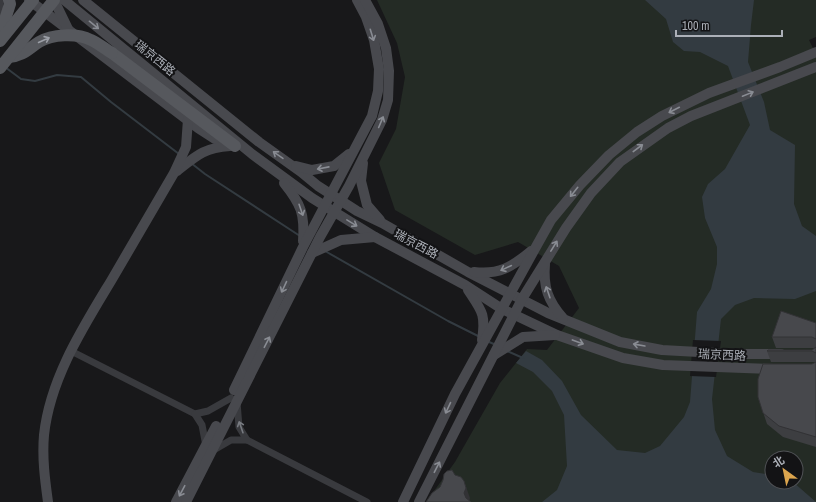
<svg xmlns="http://www.w3.org/2000/svg" width="816" height="502" font-family="'Archivo Narrow','Noto Sans SC',sans-serif">
<style>
.green{fill:#242b25;fill-rule:evenodd}
.water{fill:#333b41}
.pier{fill:#18181a}
.lines{fill:none;stroke-linecap:round;stroke-linejoin:round}
.stream{stroke:#333b41;stroke-width:2}
.street{stroke:#393a3e;stroke-width:7}
.secondary{stroke:#48494e;stroke-width:10}
.primary{stroke:#56585d;stroke-width:12}
.primary-bridge{stroke:#56585d;stroke-width:12}
.wall{fill:#3d3e41}
.shaded-wall{fill:#323235}
.building{fill:#47484c;stroke:#323235}
.oneway{stroke:#898c93}
.oneway2{stroke:#9b9ea6}
.oneway3{stroke:#787b81}
.labels{text-anchor:middle;dominant-baseline:central;stroke-width:4;stroke-linejoin:round;paint-order:stroke}
.street-label{font-size:12px;fill:#acb0b8;stroke:#131315}
</style>
<rect width="100%" height="100%" fill="#18181a"/>
<!-- green -->
<path class="green" d="M377,0H816V37L809,40L816,54V502H428L434,491L455,462L500,383L527,349L547,350L579,308L559,266L518,242L475,255L395,210L379,163L396,129L405,77L397,43ZM772,458H796V482H772Z"/>
<!-- water -->
<path class="water" d="M645,0H754L751,25L748,62L764,102L770,130L795,145L794,204L802,226L816,236V291L795,299L754,298L735,305L721,319L712,399L715,430L727,456L753,472L772,475V482H793L816,502H542L557,490L567,466L564,415L552,391L533,372L516,363L526,351L542,360L562,381L581,415L617,450L645,453L660,446L684,417L690,402L697,312L711,289L717,264V247L705,218L702,197L708,184L725,169L750,125L728,66L700,52L684,51L673,42L666,19Z"/>
<!-- pier -->
<path class="pier" d="M693,340L721,341L716,377L690,376Z"/>
<g class="lines">
<!-- stream -->
<g class="stream">
<path d="M5,67L21,79L35,81L57,75L81,77L111,102L179,154"/>
<path d="M191,163L205,174L300,236"/>
<path d="M325,251L448,321L480,337"/>
<path d="M487,341L496,345"/>
<path d="M507,351L523,358"/>
</g>
<!-- street -->
<g class="street">
<path d="M0,18V0"/>
<path d="M71,351L195,414"/>
<path d="M247,440L367,502"/>
<path d="M206,446L202,425L195,414L208,411L231,398"/>
<path d="M212,451L231,440H247L239,427L237,402"/>
</g>
<!-- secondary -->
<g class="secondary">
<path d="M29,0L198,128L215,139L228,143"/>
<path d="M54,0L68,29"/>
<path d="M64,0L252,154L312,198L375,237L465,285L502,309L557,335L623,358L663,365L774,369"/>
<path d="M83,0L259,142L301,172L318,186L357,211L382,223L468,272L548,313L620,342L662,350L735,354H781"/>
<path d="M363,163L361,181L367,205L380,220"/>
<path d="M296,166L312,170L334,166L349,154"/>
<path d="M177,171C197,155 204,148 230,146"/>
<path d="M284,183C301,204 305,214 303,241"/>
<path d="M312,253L341,240L375,237"/>
<path d="M545,264C543,287 548,301 563,318"/>
<path d="M474,272C499,275 512,267 531,251"/>
<path d="M468,290C482,311 486,314 482,340"/>
<path d="M494,355L523,337L555,335"/>
<path d="M234,390L303,247L372,116L378,91L379,69L374,40L366,17L357,0"/>
<path d="M48,502C45,480 42,458 44,435C50,379 82,329 111,281C132,245 153,209 174,173L186,147L188,119"/>
<path d="M176,502L216,426"/>
<path d="M186,502L320,237L349,186L382,120L388,100L389,71L386,48L378,24L365,0"/>
<path d="M403,502L455,394L537,245L551,220L580,185L609,155L637,132L662,116L709,93L780,67L816,52"/>
<path d="M419,502L522,299L566,228L591,193L620,162L668,128L691,116L816,67"/>
</g>
<!-- primary -->
<g class="primary">
<path d="M0,35L10,4L9,0"/>
<path d="M112,53L235,146"/>
</g>
<!-- primary-bridge -->
<g class="primary-bridge">
<path d="M0,41L33,0"/>
<path d="M9,57C23,56 28,49 39,42C52,34 77,33 91,40C98,43 105,49 112,53"/>
<path d="M0,68L54,0"/>
</g>
</g>
<!-- wall -->
<g class="wall">
<path d="M816,323V362H771L767,351L812,350L815,348H776L772,337Z"/>
<path d="M816,362V447L783,437L767,424L758,397L812,364Z"/>
</g>
<!-- shaded-wall -->
<path class="shaded-wall" d="M464,481L470,498L469,502H467L464,493Z"/>
<!-- building -->
<g class="building">
<path d="M781,311L816,323V339L812,337H772Z"/>
<path d="M816,347V353L812,351H767L768,350H812Z"/>
<path d="M816,362V437L779,426L763,413L758,397V379L763,364H812Z"/>
<path d="M452,470L455,475L461,477L464,481L466,488L464,493L466,498L471,502H426L432,493L440,487L443,480L444,474L447,471Z"/>
</g>
<!-- one-way arrows -->
<defs><path id="oneway-shaft" d="M-6 0H5M1.5-3L5.5 0L1.5 3" fill="none" stroke-width="1.6" stroke-linecap="round" stroke-linejoin="round"/></defs>
<g class="oneway">
<use href="#oneway-shaft" transform="translate(94 25) rotate(39)"/>
<use href="#oneway-shaft" transform="translate(372 35) rotate(73)"/>
<use href="#oneway-shaft" transform="translate(748 94) rotate(-22)"/>
<use href="#oneway-shaft" transform="translate(674 110) rotate(153)"/>
<use href="#oneway-shaft" transform="translate(381 122) rotate(-67)"/>
<use href="#oneway-shaft" transform="translate(638 148) rotate(-37)"/>
<use href="#oneway-shaft" transform="translate(278 155) rotate(-145)"/>
<use href="#oneway-shaft" transform="translate(323 168) rotate(169)"/>
<use href="#oneway-shaft" transform="translate(574 192) rotate(129)"/>
<use href="#oneway-shaft" transform="translate(301 210) rotate(71)"/>
<use href="#oneway-shaft" transform="translate(352 223) rotate(31)"/>
<use href="#oneway-shaft" transform="translate(554 246) rotate(-58)"/>
<use href="#oneway-shaft" transform="translate(506 268) rotate(155)"/>
<use href="#oneway-shaft" transform="translate(284 287) rotate(115)"/>
<use href="#oneway-shaft" transform="translate(548 292) rotate(-109)"/>
<use href="#oneway-shaft" transform="translate(267 342) rotate(-63)"/>
<use href="#oneway-shaft" transform="translate(578 342) rotate(20)"/>
<use href="#oneway-shaft" transform="translate(639 345) rotate(-170)"/>
<use href="#oneway-shaft" transform="translate(448 408) rotate(115)"/>
<use href="#oneway-shaft" transform="translate(437 467) rotate(-63)"/>
<use href="#oneway-shaft" transform="translate(182 491) rotate(118)"/>
</g>
<use class="oneway2" href="#oneway-shaft" transform="translate(44 40) rotate(-24)"/>
<use class="oneway3" href="#oneway-shaft" transform="translate(241 427) rotate(-109)"/>
<g class="labels">
<!-- street labels -->
<g class="street-label">
<text transform="translate(155 58) rotate(39)">瑞京西路</text>
<text transform="translate(416 244) rotate(28)">瑞京西路</text>
<text transform="translate(722 355) rotate(3)">瑞京西路</text>
</g>
</g>
<!-- north arrow -->
<g transform="translate(784 470) rotate(327)"><circle r="19" fill="#131315" stroke="#505256"/>
<path d="M0-3L7 15L0 10L-7 15Z" fill="#dca54e"/>
<text y="-6" font-size="11" font-weight="bold" text-anchor="middle" fill="#acb0b8">北</text>
</g>
<!-- scale -->
<path d="M676 30v6h106v-6" fill="none" stroke="#acb0b8" stroke-width="2"/>
<text x="682" y="30" font-size="12" fill="#acb0b8" stroke="#131315" stroke-width="3" paint-order="stroke">100 m</text>
</svg>
